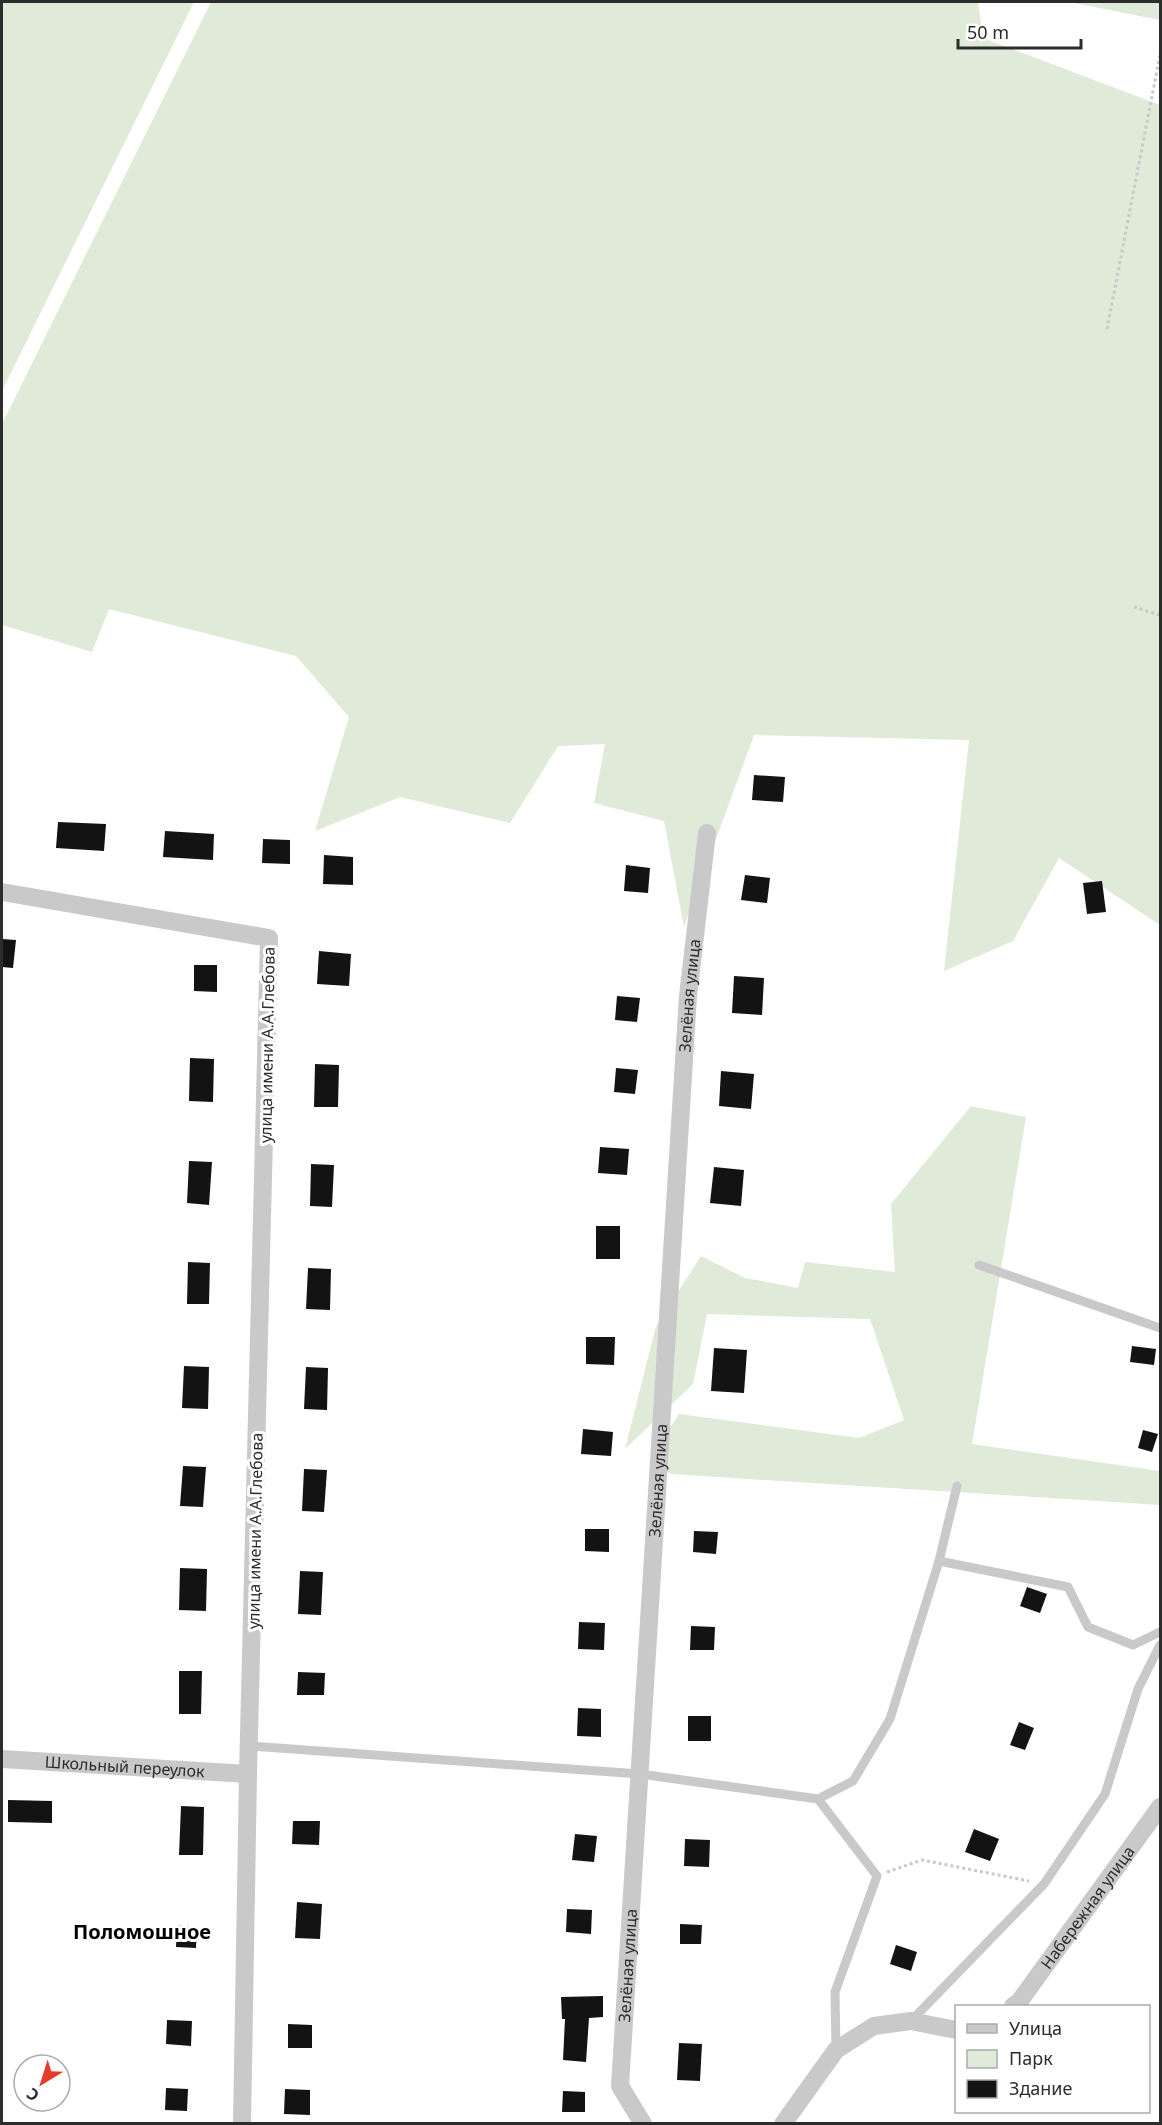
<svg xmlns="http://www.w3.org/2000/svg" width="1162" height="2125" font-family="'Noto Sans',sans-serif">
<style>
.green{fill:#dfead9}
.building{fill:#131313}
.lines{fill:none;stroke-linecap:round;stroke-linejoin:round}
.path{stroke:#c9c9c9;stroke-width:3;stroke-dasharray:3 3;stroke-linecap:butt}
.service{stroke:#c9c9c9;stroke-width:9}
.minor{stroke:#c9c9c9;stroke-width:18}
.labels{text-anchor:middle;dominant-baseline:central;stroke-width:6;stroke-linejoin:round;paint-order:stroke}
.street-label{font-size:16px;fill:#2c2c2c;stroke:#fff}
.quarter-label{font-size:20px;font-weight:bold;fill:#000;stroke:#fff}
</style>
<rect width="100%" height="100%" fill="#fff"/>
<!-- green -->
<g class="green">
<path d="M2,2H194L2,391Z"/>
<path d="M211,2H978L983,38L1160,105V925L1059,858L1013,941L944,971L969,740L754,735L684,927L664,821L594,803L605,744L558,746L510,823L400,797L315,831L349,717L296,656L109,609L92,652L2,625V424Z"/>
<path d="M1069,2H1160V20Z"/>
<path d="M971,1106L1026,1117L972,1444L1160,1471V1505L671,1474L649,1461L679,1414L859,1438L904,1420L870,1319L707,1314L693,1384L625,1449L656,1326L701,1256L745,1278L798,1288L805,1262L895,1272L891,1204Z"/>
</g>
<!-- building -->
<g class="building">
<path d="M754,775L785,777L783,802L752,800Z"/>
<path d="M58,822L106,824L104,851L56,848Z"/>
<path d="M165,831L214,834L213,860L163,857Z"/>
<path d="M263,839L290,840V864L262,863Z"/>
<path d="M324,855L353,857V885L323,884Z"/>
<path d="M626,865L650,868L648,893L624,891Z"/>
<path d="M745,875L770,878L767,903L741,900Z"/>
<path d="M1102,881L1106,912L1087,914L1083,883Z"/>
<path d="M2,939L16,940L13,968L2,967Z"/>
<path d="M319,951L351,954L349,986L317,984Z"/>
<path d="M194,965H217V992L194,991Z"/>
<path d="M734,976L764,978L762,1015L732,1013Z"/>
<path d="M617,996L640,998L637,1022L615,1020Z"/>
<path d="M190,1058L214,1059L213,1102L189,1101Z"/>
<path d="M315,1064L339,1065L338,1107H314Z"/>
<path d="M616,1068L638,1070L635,1094L614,1092Z"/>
<path d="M721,1071L754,1074L751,1109L719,1106Z"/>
<path d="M600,1147L629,1149L627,1175L598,1173Z"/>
<path d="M189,1161L212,1162L209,1205L187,1203Z"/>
<path d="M311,1164L334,1165L332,1207L310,1206Z"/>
<path d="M714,1167L744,1170L741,1206L710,1203Z"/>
<rect x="596" y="1226" width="24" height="33"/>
<path d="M188,1262L210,1263L209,1304H187Z"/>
<path d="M308,1268L331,1269L330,1310L306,1309Z"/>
<path d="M586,1337H615L614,1365L586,1364Z"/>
<path d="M1132,1346L1156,1349L1154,1365L1130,1362Z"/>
<path d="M714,1348L747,1350L744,1393L711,1391Z"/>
<path d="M184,1366L209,1367L208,1409L182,1408Z"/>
<path d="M306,1367L328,1368L327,1410L304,1409Z"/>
<path d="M583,1429L613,1432L611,1456L581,1454Z"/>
<path d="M1143,1430L1158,1434L1152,1452L1138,1448Z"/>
<path d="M183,1466L206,1467L203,1507L180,1506Z"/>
<path d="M304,1469L327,1470L324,1512L302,1511Z"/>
<path d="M585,1529H609V1552L585,1551Z"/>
<path d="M694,1531L718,1532L716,1554L693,1552Z"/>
<path d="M180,1568L207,1569L206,1611L179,1610Z"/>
<path d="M300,1571L323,1572L321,1615L298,1614Z"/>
<path d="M1027,1587L1047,1594L1040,1613L1020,1606Z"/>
<path d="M579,1622L605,1623L604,1650L578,1649Z"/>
<path d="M691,1626L715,1627L714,1650H690Z"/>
<path d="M179,1671H202L201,1714H179Z"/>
<path d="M298,1672L325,1673L324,1695H297Z"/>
<path d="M578,1708L601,1709V1737L577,1736Z"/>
<rect x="688" y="1716" width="23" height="25"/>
<path d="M1019,1722L1034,1728L1025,1750L1010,1745Z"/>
<path d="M8,1800L52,1801V1823L8,1822Z"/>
<path d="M181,1806L204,1807L203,1855H179Z"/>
<path d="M293,1821H320L319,1845L292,1844Z"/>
<path d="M974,1829L999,1839L990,1861L965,1852Z"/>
<path d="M575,1834L597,1836L594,1862L572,1860Z"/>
<path d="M685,1839L710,1840L709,1867L684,1866Z"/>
<path d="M297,1902L322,1904L320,1939L295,1938Z"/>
<path d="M567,1909L592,1910L591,1934L566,1932Z"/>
<path d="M680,1924L702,1925L701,1944H680Z"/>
<path d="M177,1925L197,1927L196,1948L176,1947Z"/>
<path d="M896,1945L917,1952L911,1971L890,1964Z"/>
<path d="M603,1996V2017L589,2018L586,2062L563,2060L565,2019H562L561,1997Z"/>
<path d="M167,2020L192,2021L191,2046L166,2044Z"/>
<path d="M288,2024L312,2025V2048H288Z"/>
<path d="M679,2043L702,2044L700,2081L677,2080Z"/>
<path d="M166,2088L188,2089L187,2111L165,2110Z"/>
<path d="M285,2089L310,2090V2115L284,2114Z"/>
<path d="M563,2091L585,2092V2112H562Z"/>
</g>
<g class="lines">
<!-- path -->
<g class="path">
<path d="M1107,329L1160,55"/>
<path d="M1134,607L1160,615"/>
<path d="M887,1872L922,1860L1029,1881"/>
</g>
<!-- service -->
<g class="service">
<path d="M979,1265L1160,1328"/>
<path d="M939,1561L957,1486"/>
<path d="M249,1746L640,1774L818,1799L877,1876L835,1992L836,2050"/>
<path d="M818,1799L853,1781L890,1719L939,1561L1068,1587L1088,1627L1133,1645L1160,1632"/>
<path d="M911,2021L1044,1884L1105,1794L1138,1689L1160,1645"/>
</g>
<!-- minor -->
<g class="minor">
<path d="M2,892L269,938L248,1774L242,2124"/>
<path id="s1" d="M2,1759L248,1774"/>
<path id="s2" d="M1013,2006L1019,2002L1160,1807"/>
<path id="s3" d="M643,2124L620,2086L688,996L707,833"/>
<path d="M783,2124L836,2050L874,2026L911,2021L956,2030"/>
</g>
</g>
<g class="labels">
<!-- street labels -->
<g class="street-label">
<text stroke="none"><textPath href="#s3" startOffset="1137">Зелёная улица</textPath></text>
<text transform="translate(267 1045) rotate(-89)">улица имени А.А.Глебова</text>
<text stroke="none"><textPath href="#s3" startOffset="651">Зелёная улица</textPath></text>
<text transform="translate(255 1531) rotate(-89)">улица имени А.А.Глебова</text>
<text stroke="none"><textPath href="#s1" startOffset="123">Школьный переулок</textPath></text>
<text stroke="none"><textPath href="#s2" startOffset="124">Набережная улица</textPath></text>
<text stroke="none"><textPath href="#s3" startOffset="165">Зелёная улица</textPath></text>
</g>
<!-- quarter labels -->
<g class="quarter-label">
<text x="142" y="1931">Поломошное</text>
</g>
</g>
<!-- border -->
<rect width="1162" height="2125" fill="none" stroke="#2c2c2c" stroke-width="6"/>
<!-- legend -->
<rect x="955" y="2005" width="195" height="108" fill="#ffffff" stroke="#ababab" stroke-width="1.5"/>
<rect x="967" y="2024" width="30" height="9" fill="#c9c9c9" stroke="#ababab" stroke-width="1.5"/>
<text x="1009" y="2035" font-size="18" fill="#2c2c2c">Улица</text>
<rect x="967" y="2050" width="30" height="18" fill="#dfead9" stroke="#ababab" stroke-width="1.5"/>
<text x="1009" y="2065" font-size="18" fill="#2c2c2c">Парк</text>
<rect x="967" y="2080" width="30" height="18" fill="#131313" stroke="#ababab" stroke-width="1.5"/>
<text x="1009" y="2095" font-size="18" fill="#2c2c2c">Здание</text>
<!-- north arrow -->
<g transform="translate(42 2083) rotate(218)"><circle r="28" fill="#ffffff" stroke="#ababab" stroke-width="1.5"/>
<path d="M0-4.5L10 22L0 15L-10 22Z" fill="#e73a2a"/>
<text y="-9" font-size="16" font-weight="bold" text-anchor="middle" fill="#2c2c2c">С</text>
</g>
<!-- scale -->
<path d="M958 39v9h123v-9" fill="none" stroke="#2c2c2c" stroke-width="3"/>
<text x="967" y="39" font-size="18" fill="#2c2c2c" stroke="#ffffff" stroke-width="4.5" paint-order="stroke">50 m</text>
</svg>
